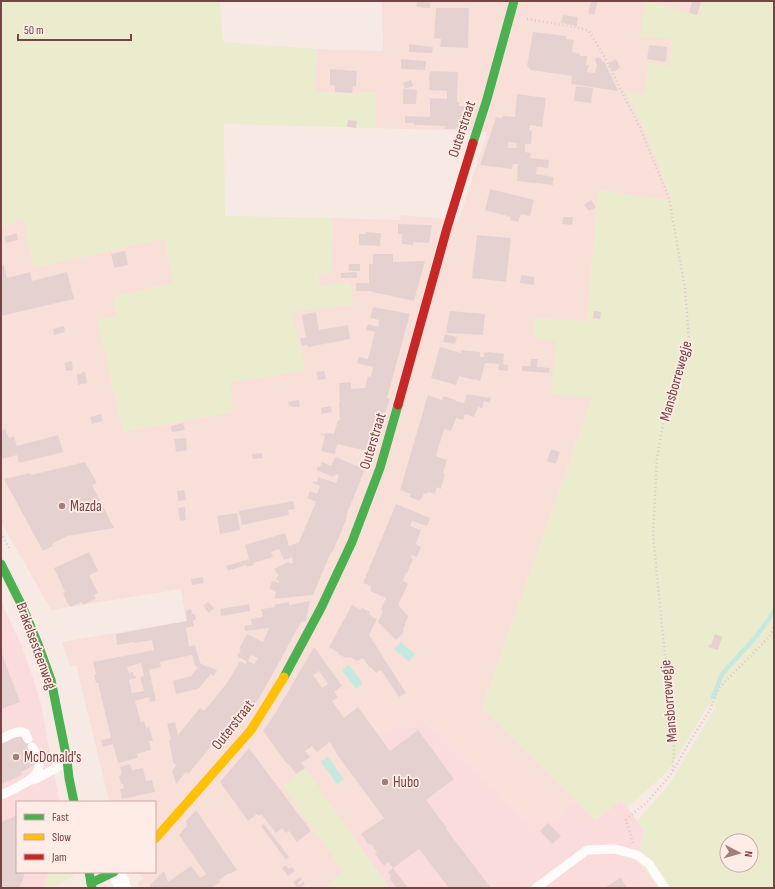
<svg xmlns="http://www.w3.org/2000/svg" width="775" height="889" font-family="'Sofia Sans Condensed',sans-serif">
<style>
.residential{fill:#f8e0d9}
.commercial{fill:#fbdcdc}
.green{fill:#ebebce;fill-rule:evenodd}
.water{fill:#c6e9df}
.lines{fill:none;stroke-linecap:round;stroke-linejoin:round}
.stream{stroke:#c6e9df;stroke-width:4.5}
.building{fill:#e5d2d0;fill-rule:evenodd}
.path{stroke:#d9cbca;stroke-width:2.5;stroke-dasharray:1 3;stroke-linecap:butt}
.lane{stroke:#fefcfb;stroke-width:9}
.street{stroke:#fefcfb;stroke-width:17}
.fast{stroke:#4caf50;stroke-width:9}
.slow{stroke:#ffc107;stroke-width:9}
.jam{stroke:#c62828;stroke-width:9}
.poi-dot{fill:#a37e7c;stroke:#ffece6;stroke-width:1.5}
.labels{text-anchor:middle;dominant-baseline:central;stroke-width:3.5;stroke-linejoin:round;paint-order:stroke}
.street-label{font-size:15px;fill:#764444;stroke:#ffece6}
.poi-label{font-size:15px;fill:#764444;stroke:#ffece6;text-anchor:start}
</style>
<rect width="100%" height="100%" fill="#f7eae5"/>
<!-- residential -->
<path class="residential" d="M382,1H702L699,15L672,38L670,66L644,95L628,92L655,154L672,201L598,190L587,321L535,319L556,341L592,398L482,708L575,800L559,817L530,825L418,714L403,727L400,723L380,737L358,707L324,732L338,756L384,818L355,839L305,769L283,786L343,871L325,888H310L308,885L302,888H138L137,883L144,878L136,872H155V802H104L109,801L76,665L70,666L62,642L186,621L181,589L51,610L1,522V226L24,219L34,268L165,238L173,283L113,297L117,316L123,432L233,412L229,383L291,311L319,286L318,273H331L333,218L400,220L401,215L437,218L458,223L487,132L376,128V92L352,93L315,92L317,49L383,51Z"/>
<!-- commercial -->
<g class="commercial">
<path d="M1,601L22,647L35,684L41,704L54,775L60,802H17V872H49L43,888H1Z"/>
<path d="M358,707L380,737L400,722L403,727L418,714L530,825L559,817L575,800L595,820L622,800L644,830L637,860L658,888H390L355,839L384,818L338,756L324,732Z"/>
</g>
<!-- green -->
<g class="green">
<path d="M1,1H220L223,42L317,49L315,92L352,93L376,92V128L224,124L225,216L333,218L331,273H318L319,286L350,283L353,305L291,312L306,370L230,383L233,412L123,432L97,320L117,316L113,297L173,283L165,238L34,268L24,219L1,226Z"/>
<path d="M646,1L699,15L702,1H774V888H658L637,860L644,830L637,821L670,783L716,706L709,704L680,752L664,775L627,807L621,801L595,820L482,708L592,398L551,394L556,341L534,339L535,318L587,321L598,190L672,201L655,154L627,91L644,95L649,62L670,66L672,39L639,38ZM727,841H751V865H727Z"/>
<path d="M305,768L390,888H325L343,871L283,786Z"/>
<path d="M49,872H73L74,875L54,888H43Z"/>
</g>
<!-- water -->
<g class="water">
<path d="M401,642L415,654L409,662L394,649Z"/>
<path d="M349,665L363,684L356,689L342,670Z"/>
<path d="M328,757L344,779L337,784L321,762Z"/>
</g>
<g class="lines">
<!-- stream -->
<path class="stream" d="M713,697L722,674L754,639L769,619L774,611"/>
</g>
<!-- building -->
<g class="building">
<path d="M417,1H430V8L416,7Z"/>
<path d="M591,1H598L594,15L588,13Z"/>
<path d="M692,1L701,2L697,15L689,13Z"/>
<path d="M436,8H469L468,48L440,47L441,39L434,38Z"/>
<path d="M563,15L578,17L577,26L561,23Z"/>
<path d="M533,32L566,36V39L574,40L572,52L580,54V56H587L586,65H589L587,72L595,73L597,66L595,59L599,57L603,62L604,61L618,91L571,84L572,76L531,70L527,66Z"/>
<path d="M409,44L433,47L432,53L409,52Z"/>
<path d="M649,45L667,47L666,62L647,59Z"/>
<path d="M401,59L426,61L425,70L401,69Z"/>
<path d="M616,59L620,68L613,72L608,63Z"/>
<path d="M330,69L357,71L356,87L353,86L352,93L335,92V86L330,85Z"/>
<path d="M430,71L458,72L457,102H459V106H466L469,108L470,110L464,129H444L445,126L414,125V123H405V116L430,117V98L447,99V91L429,90L430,81H429Z"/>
<path d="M411,80L413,86L405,89L403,83Z"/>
<path d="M576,86L593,88L591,103L574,101Z"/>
<path d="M403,89L417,90L416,104H403Z"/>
<path d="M517,94L546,98L542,127L530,125L529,130L532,131L531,144H525V152L531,153L530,158L549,160L548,168L537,167L536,174L554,177L553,185L517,181L518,164H513L512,169L480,165L496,117L502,118L503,116L515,117ZM508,142L517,143L516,148H508Z"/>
<path d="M348,120L357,121L356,128L347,127Z"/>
<path d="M490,189L534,200L530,216L521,214L518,222L510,220L511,217L485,210Z"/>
<path d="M591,200L596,207L589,211L584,205Z"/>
<path d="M563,217H573L572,225L562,224Z"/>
<path d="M398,224L432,225L429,243L413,242V245L402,244V234H398Z"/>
<path d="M366,232L381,233L380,246L359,245V234H366Z"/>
<path d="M17,233L18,240L6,243L4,237Z"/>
<path d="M477,235L511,238L506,282L472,278Z"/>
<path d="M125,251L128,265L114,268L111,254Z"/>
<path d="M373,254H393V262L425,261L414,301L372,292V291H356V283H369V264H373Z"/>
<rect x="349" y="264" width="11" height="7"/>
<path d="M1,265H4L7,278L30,272L32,281L67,272L74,299L1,316Z"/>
<path d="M357,272V278H341V273Z"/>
<path d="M521,275L534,277V285L520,283Z"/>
<path d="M373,307L410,314L387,398L390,399L372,452L337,444L335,454L321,451L325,436L321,435V434H325L326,433L334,434L338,420H340L339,403H340L339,383L351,382V389L365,388L368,376L371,377L373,367L357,363L359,357L368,359L375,332L366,330L368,324L378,327L379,320L370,318Z"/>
<path d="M450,311L485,314L483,335L446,333Z"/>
<path d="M594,311L601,312L600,319L593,318Z"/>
<path d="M316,312L319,330L348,325L350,339L308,347L307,345L302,346L300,338L306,337L302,315Z"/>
<path d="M64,326L65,332L54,335L53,329Z"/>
<path d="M445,334L457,337L455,344L443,342Z"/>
<path d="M440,347L461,353V350L480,352V357H484V353L489,352L504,354L503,364L508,365V371L498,370L499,364L485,363L480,381L474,379V380L459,376L456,385L431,378Z"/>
<path d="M531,359H538L537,367L550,368L549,373L522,371V366H530Z"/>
<path d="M72,361L73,370L66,371L64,363Z"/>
<path d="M324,371L326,379L318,380L316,372Z"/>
<path d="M82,372H85L87,383L78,385L77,374H82Z"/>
<path d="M467,394L491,398L490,403L484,401L482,408L478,407L474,417L465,414L463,420L456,418L451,431L444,429L436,456L447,460L443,473L445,474L441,489L437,487L435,494L428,492L427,494L424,493L422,498H421L420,501L409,497L411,494L400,490L428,395L442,400L443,396L456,400L455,401L464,403Z"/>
<path d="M299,400L300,407H292V406H289L288,402Z"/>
<path d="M331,406L332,412L322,414L321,408Z"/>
<path d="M101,414L103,421L92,424L90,417Z"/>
<path d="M183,423L185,430L172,432L171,426Z"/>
<path d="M5,429L9,438L14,436L17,446L58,435L63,452L19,463L17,455L1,459V430Z"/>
<path d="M186,438L187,450L176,452L174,439Z"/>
<path d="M551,449L560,452L556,464L547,461Z"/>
<path d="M262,453L263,458L253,459L252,454Z"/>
<path d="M335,457L365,469L346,516L347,517L340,535L332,553L331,552L313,595L274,599L276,591L269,589L272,581L279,583V581L276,580L279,574H277L274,569L288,562L292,564L293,561L292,557L284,560L279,549L271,552L273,557L253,563L254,565L247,567L246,565L228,571L226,566L249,559L245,545L285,533L289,546L299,542L316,502L307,498L310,491L317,494L320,486L313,483L314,481L317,482L318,477L336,483L339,475L336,474L335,476L333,475V477L316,470L318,466L320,467L322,462L331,466Z"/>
<path d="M85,462L97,483L92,485L114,528L67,536L52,544L53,546L43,551L4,479L30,473L31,475Z"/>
<path d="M184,490L186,500L178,501L177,491Z"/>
<path d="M293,501L295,509L288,510L289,515L242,525L239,511Z"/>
<path d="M396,504L430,518L427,526L412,521L410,526L421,530L416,544L421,547L417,557L412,555L411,557L413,559L407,573L406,572L403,581L408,584L398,605L408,616L403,630L404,632L396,640L378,622L383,611L381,609L386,598L370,591L371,586L363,583Z"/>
<path d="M185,507L186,520L180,521L178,508Z"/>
<path d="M237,513L240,530L220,534L217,516Z"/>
<path d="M89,552L98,571L89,575L98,593L94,595L96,599L83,605L82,602L70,607L68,603H67L63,593L65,592L54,568Z"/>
<path d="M203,577L204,583L192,585L191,579Z"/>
<path d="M310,601L306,621L301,622L276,668L258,700L229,733L225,730L188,774L186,772L176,784L172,771L176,765L173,762L169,740H171L167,724L175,722L178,735L200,708L204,711L227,683L240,661L246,664L247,662L237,656L241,650L239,649L247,634L263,642L269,628L245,631L244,626L252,625L251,619L263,617L261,609L275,607L274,605L289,602V605ZM251,655L258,658L254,664L248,661Z"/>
<path d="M208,602L214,608L209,613L203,606Z"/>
<path d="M249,604L250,611L221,616L220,609Z"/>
<path d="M352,605L361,610L362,608L370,612L369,614L371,615V616L377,619L369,635L406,693L399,697L381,670L376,673L371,667L370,668L363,658L357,661L350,657L349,658L347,657L346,658L338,654L339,653L329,647Z"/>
<path d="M191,609L192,614H195L196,620H193L194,626L186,628L189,646L195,645L200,663L207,667L208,666L217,670L214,676L211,674L198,689L176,694L173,681L191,676L198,667L195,666L192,655L160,662L161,667L149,670L156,701L150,702L149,697L135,701L141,722L144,721L146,728L149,727L153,741H149L151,750L137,754L138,758L118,763L113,744L103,747L101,740L111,738L98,683H96L94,675H96L93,662L154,650L152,640L134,643V642L117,645L116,634L187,621L186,611ZM141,663L144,676L140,677L144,691L132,693L129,680L136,678V676H134L133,672L129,673L127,667Z"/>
<path d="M715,634L722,637L718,650L708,647L709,644L711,645Z"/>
<path d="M314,647L342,686L334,692L338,697L332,701L344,718L358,707L390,751L418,730L454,779L426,800L447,828L446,829L491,888H449L419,849L393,868L408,888H396V887L389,878L391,876L388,872L393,868L388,862L384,866L375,854L377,852L371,844L369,845L361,834L384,818L338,756L330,742L317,752L312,746L305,751L310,757L301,763L305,768L296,774L289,764L288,765L263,731L276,712ZM319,671L328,684L322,688L313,675Z"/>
<path d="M1,651L20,702L1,709Z"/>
<path d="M21,735L24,741L29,738L33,746L28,749L35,765L21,772L22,775L9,781V780L1,785V744Z"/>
<path d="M249,748L311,831L297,842L289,831L286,833L282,828L276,833L261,814L259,816L257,814L248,821L220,782Z"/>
<path d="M130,764L132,770L143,768L146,781L152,780L155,792L122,799L120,789L124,788L123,784H121L119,776L122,773L120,767Z"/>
<path d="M196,810L237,870L230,874L229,873L219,880L221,882L211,888H151L150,885L164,871L168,882L191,866L200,878L206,874L179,835L187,826L186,821Z"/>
<path d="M17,815V872H25L23,880L19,888H1V822Z"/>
<path d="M548,823L561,836L552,844L540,831Z"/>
<path d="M264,824L289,857L286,860L261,826Z"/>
<path d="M286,865L289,869L292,867L295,871L288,876L282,868Z"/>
<path d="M300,877L302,879L298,883L299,885L303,882L305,884L299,888H297L293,882Z"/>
<path d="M620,878H621L627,888H604Z"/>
</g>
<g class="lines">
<!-- path -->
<g class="path">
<path d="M527,19L575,27L589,31L604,56L640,128L669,198L685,289L689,339L680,372L668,396L657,458L653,535L664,646L673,713L674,752L672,773"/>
<path d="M1,533L9,548"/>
<path d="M633,843L626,820L648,801L672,773L690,741L710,710L719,688L769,637L774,627"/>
</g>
<!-- lane -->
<g class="lane">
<path d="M1,739C9,735 17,730 25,733L28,739"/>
<path d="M32,780L36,779L67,762"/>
<path d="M1,795C12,790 40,779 39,765C39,758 35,752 32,747"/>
<path d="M536,888L587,850L615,849L637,855L649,864L665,888"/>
</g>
<!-- street -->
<path class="street" d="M117,872L123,888"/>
<!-- fast -->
<g class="fast">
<path d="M473,143L487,99L514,1"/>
<path d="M1,564L23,608L38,644L51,680L67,760L69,778L74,802"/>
<path d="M284,677L321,608L352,542L380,468L398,405"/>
<path d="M89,872L92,888"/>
<path d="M91,883L114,872"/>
</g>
<!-- slow -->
<path class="slow" d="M155,839L251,730L284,677"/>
<!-- jam -->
<path class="jam" d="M398,405L447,228L473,143"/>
</g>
<!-- markers -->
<g class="poi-dot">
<circle cx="62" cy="506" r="4"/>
<circle cx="16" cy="757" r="4"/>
<circle cx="385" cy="782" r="4"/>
</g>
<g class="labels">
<!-- street labels -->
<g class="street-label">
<text transform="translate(462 129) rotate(-72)">Outerstraat</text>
<text transform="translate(676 381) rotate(-74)">Mansborrewegje</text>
<text transform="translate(373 441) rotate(-73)">Outerstraat</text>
<text transform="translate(36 646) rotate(70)">Brakelsesteenweg</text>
<text transform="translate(669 701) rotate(-95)">Mansborrewegje</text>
<text transform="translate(233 725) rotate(-52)">Outerstraat</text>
</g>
<!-- poi labels -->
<g class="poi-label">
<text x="70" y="506">Mazda</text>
<text x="24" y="757">McDonald's</text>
<text x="393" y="782">Hubo</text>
</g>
</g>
<!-- border -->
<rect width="775" height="889" fill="none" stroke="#764444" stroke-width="4"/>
<!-- legend -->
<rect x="16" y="801" width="140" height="72" fill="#ffece6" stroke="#c8a9a5"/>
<rect x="24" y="814" width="20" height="6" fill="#4caf50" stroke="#c8a9a5"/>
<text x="52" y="821" font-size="12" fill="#764444">Fast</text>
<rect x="24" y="834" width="20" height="6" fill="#ffc107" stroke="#c8a9a5"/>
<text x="52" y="841" font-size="12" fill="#764444">Slow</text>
<rect x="24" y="854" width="20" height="6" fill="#c62828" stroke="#c8a9a5"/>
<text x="52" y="861" font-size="12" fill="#764444">Jam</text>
<!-- north arrow -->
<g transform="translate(739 853) rotate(96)"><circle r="19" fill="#ffece6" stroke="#c8a9a5"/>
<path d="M0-3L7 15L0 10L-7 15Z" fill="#a37e7c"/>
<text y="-6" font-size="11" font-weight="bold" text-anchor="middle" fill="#764444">N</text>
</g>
<!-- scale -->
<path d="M18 34v6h113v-6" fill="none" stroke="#764444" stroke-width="2"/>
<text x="24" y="34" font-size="12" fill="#764444" stroke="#ffece6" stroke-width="3" paint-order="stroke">50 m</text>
</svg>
